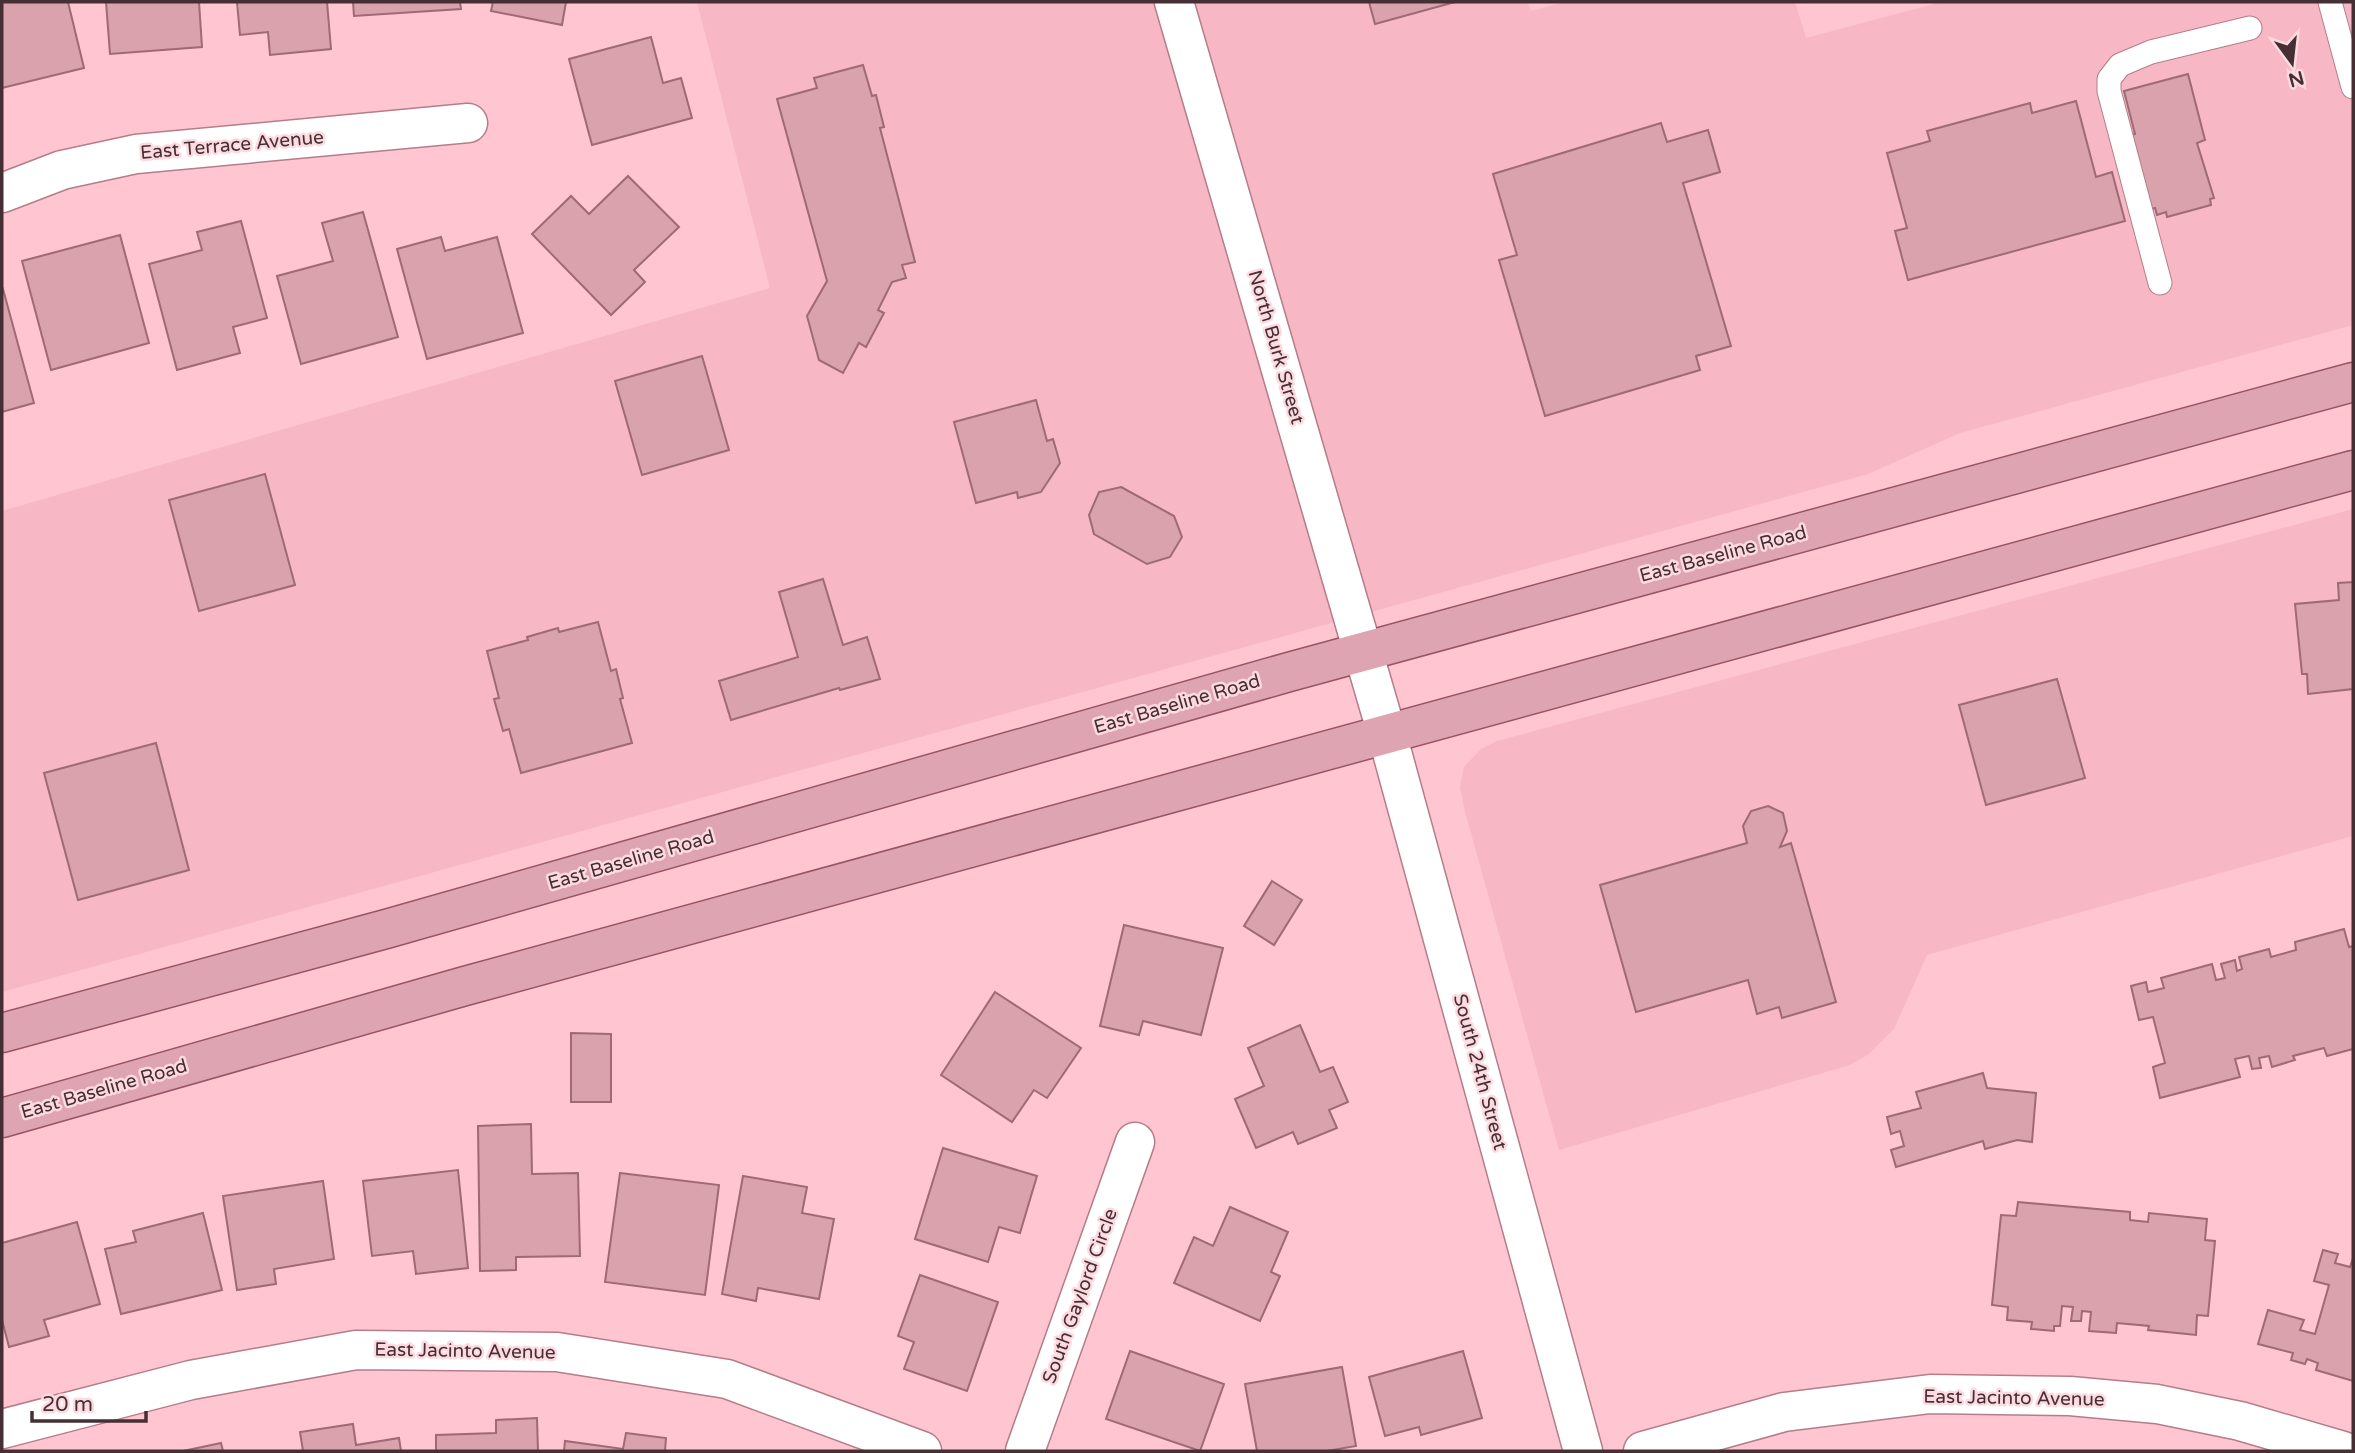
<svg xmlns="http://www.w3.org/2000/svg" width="2355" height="1453" font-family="'Varela Round',sans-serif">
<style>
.built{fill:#f7b7c4}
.building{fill:#d9a2ad;stroke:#9d6a75;stroke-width:2}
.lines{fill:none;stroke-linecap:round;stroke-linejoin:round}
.lane-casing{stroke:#b37e89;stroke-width:25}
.street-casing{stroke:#b37e89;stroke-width:41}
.secondary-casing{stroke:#b37e89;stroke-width:41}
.primary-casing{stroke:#9a5365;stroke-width:41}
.lane{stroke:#fff;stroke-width:23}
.street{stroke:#fff;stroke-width:38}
.secondary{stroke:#fff;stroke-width:38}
.primary{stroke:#dea4b2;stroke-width:38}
.labels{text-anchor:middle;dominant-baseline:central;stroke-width:5;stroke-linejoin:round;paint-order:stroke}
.street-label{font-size:19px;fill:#462f34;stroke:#fddae0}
</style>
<rect width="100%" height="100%" fill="#ffc5d1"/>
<!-- built -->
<g class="built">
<path d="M697,2H1528L1531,11L1565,2H1795L1806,38L1941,2H2353V325L1960,433L1868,474L2,992V511L770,288Z"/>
<path d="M2353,509V836L1927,955L1894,1029L1869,1054L1850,1065L1559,1150L1464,808L1460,787L1464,767L1481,749L1497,741Z"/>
</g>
<!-- building -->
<g class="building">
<path d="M2,2H68L84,68L2,88Z"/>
<path d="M106,2H199L202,47L110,54Z"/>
<path d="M237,2H327L331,49L270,55L268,32L240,35Z"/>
<path d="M353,2H460L461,9L354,16Z"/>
<path d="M493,2H566L562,25L491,11Z"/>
<path d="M1369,2H1455L1375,24Z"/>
<path d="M651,37L663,83L681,78L692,118L592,145L569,59Z"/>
<path d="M863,65L872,96L876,95L884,127L880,128L915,262L902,265L906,278L892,282L878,310L884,313L866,347L859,343L843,373L819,360L807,316L827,281L777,99L817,88L814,78Z"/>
<path d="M2188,74L2205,140L2197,143L2214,198L2210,199L2211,205L2167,217L2166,212L2157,215L2155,208L2151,209L2129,135L2135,134L2124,91Z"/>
<path d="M2076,101L2096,177L2112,172L2125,221L1908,280L1895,231L1907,228L1887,153L1930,141L1927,131L2030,103L2032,113Z"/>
<path d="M1661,123L1667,142L1708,130L1720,172L1683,183L1731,346L1696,356L1700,370L1545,416L1499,260L1517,255L1493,174Z"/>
<path d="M628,176L679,227L634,270L645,282L611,315L532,234L571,196L589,214Z"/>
<path d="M363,212L398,337L301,364L277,276L333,261L322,223Z"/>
<path d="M241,221L267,318L233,327L240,353L177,370L149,264L202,250L197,232Z"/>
<path d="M120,235L149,343L51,370L22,261Z"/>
<path d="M441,237L445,251L497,237L523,333L427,359L397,249Z"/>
<path d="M3,289L34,403L2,412V290Z"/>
<path d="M702,356L729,450L642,475L615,381Z"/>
<path d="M1036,400L1047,441L1053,439L1060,463L1041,492L1018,498L1017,492L976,503L954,422Z"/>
<path d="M265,474L295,585L199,611L169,500Z"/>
<path d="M1121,487L1174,516L1182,537L1170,557L1147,564L1094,534L1089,515L1099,492Z"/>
<path d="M823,579L843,645L867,637L880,679L840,690L839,688L731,720L719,681L798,657L779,592Z"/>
<path d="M2353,582V689L2308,694L2307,674H2302L2295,604L2339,600L2338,583Z"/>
<path d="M598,622L611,671L616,669L623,698L620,699L632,743L521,773L509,729L503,731L494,699L499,698L487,651L528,640L527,637L558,628L559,632Z"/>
<path d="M2057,679L2085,778L1986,805L1959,705Z"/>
<path d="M156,743L189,870L78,900L44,773Z"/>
<path d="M1768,806L1783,813L1787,831L1780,847L1791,843L1836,1002L1782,1018L1779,1007L1757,1014L1748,980L1636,1012L1600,885L1747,843L1743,826L1751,811Z"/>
<path d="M1272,881L1302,900L1274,945L1244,926Z"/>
<path d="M1124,925L1223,948L1201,1035L1143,1021L1139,1035L1100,1026Z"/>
<path d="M2344,929L2349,947L2353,946V1049L2327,1056L2324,1048L2293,1056L2295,1060L2272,1067L2269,1056L2259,1058L2261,1068L2252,1069L2249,1056L2235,1059L2240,1077L2160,1098L2153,1067L2165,1063L2153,1017L2139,1020L2131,986L2146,982L2148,992L2164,988L2161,978L2212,964L2216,980L2225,978L2221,964L2235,960L2237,971L2242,969L2239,957L2269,949L2271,957L2296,950L2295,942Z"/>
<path d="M995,992L1081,1048L1047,1098L1034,1090L1012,1122L941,1075Z"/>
<path d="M1300,1025L1320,1072L1333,1067L1348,1102L1329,1110L1337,1128L1298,1144L1293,1132L1256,1148L1235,1099L1264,1086L1248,1048Z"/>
<path d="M571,1033L611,1034V1102H571Z"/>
<path d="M1983,1073L1987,1088L2036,1093L2032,1142L2017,1140L1985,1149L1983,1141L1896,1167L1891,1150L1904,1146L1900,1131L1891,1134L1887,1117L1921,1108L1916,1092Z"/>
<path d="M531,1124L532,1174L578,1173L580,1256L516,1257V1270L480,1271L478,1126Z"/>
<path d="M943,1148L1037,1176L1020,1233L999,1227L988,1262L915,1239Z"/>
<path d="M458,1170L468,1268L416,1274L413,1251L372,1256L363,1181Z"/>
<path d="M620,1173L719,1185L705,1295L605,1282Z"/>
<path d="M743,1176L807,1187L802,1213L834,1219L819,1299L758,1288L756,1301L722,1294Z"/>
<path d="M323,1181L334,1259L274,1269L276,1284L237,1290L223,1196Z"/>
<path d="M2018,1202L2130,1212V1220L2148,1222L2149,1213L2207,1219L2205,1240L2215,1241L2208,1316L2197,1315L2196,1335L2148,1330L2149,1326L2117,1323L2116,1333L2089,1331L2091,1312L2082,1311L2081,1321H2071L2073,1307L2062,1306L2060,1326H2054V1331L2031,1329L2032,1322L2007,1320L2008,1307L1992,1305L2001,1215L2016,1216Z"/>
<path d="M1230,1207L1288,1232L1271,1272L1280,1276L1260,1321L1174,1283L1194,1237L1213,1246Z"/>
<path d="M203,1213L222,1290L121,1314L105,1249L136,1242L133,1231Z"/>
<path d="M77,1222L100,1304L44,1320L49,1336L9,1347L2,1320V1243Z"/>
<path d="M2323,1250L2338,1254L2335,1263L2350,1267L2353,1258V1381L2316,1370L2318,1363L2307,1359L2305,1364L2291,1360L2293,1353L2258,1344L2268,1310L2304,1320L2300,1330L2315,1334L2329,1285L2314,1281Z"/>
<path d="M920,1275L998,1302L967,1391L904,1369L914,1342L898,1336Z"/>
<path d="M1130,1351L1224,1384L1200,1451L1106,1419Z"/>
<path d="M1463,1351L1482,1418L1421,1435L1419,1427L1385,1436L1369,1377Z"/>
<path d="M1342,1367L1356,1446L1327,1451H1257L1245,1384Z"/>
<path d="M537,1418L538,1451H436V1435L496,1433V1420Z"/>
<path d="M353,1424L356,1445L399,1438L401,1451H303L300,1432Z"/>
<path d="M626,1433L666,1438L665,1451H564L565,1441L623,1449Z"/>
<path d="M221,1443L223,1451H183Z"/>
</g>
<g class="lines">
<defs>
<g id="lane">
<path d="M2330,2L2353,87"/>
<path d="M2160,283L2109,91V79L2120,65L2151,52L2250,28"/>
</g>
<g id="street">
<path d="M2,193L62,170L136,154L468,123"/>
<path d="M2,1429L191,1380L356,1350L557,1352L727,1379L922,1451"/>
<path d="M1025,1451L1135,1142"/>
<path d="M1643,1451L1784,1412L1930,1394L2070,1396L2157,1404L2240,1421L2343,1451"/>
</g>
<path id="secondary" d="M1174,2L1387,734L1583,1451"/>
<g id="primary">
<path d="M2,1033L386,929L1289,672L2353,382"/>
<path d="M2,1118L465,986L2353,470"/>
</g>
</defs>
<!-- lane casing -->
<use href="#lane" class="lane-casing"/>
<!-- street casing -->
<use href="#street" class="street-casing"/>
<!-- secondary casing -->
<use href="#secondary" class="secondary-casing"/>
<!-- primary casing -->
<use href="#primary" class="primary-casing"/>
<!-- lane -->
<use href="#lane" class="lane"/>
<!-- street -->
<use href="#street" class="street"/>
<!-- secondary -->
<use href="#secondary" class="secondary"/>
<!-- primary -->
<use href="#primary" class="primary"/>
</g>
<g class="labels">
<!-- street labels -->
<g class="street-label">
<text transform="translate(232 145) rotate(-5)">East Terrace Avenue</text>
<text transform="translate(1276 347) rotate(74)">North Burk Street</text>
<text transform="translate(1723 554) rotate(-15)">East Baseline Road</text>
<text transform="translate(1177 704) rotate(-16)">East Baseline Road</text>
<text transform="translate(631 860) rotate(-16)">East Baseline Road</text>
<text transform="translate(1480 1072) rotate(75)">South 24th Street</text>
<text transform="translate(104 1089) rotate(-16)">East Baseline Road</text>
<text transform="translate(1080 1296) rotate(-70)">South Gaylord Circle</text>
<text transform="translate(465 1351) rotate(1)">East Jacinto Avenue</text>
<text transform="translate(2014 1398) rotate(1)">East Jacinto Avenue</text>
</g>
</g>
<!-- border -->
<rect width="2355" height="1453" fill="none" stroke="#462f34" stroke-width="7"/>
<!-- north arrow -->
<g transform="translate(2292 63) rotate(165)" stroke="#fddae0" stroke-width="5" paint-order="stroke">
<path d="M0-5L12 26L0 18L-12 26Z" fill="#462f34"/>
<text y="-10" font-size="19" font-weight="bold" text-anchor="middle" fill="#462f34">N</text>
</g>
<!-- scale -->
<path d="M32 1411v10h114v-10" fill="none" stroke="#462f34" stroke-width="3.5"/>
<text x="42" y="1411" font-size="21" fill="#462f34" stroke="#fddae0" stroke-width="5" paint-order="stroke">20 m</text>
</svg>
